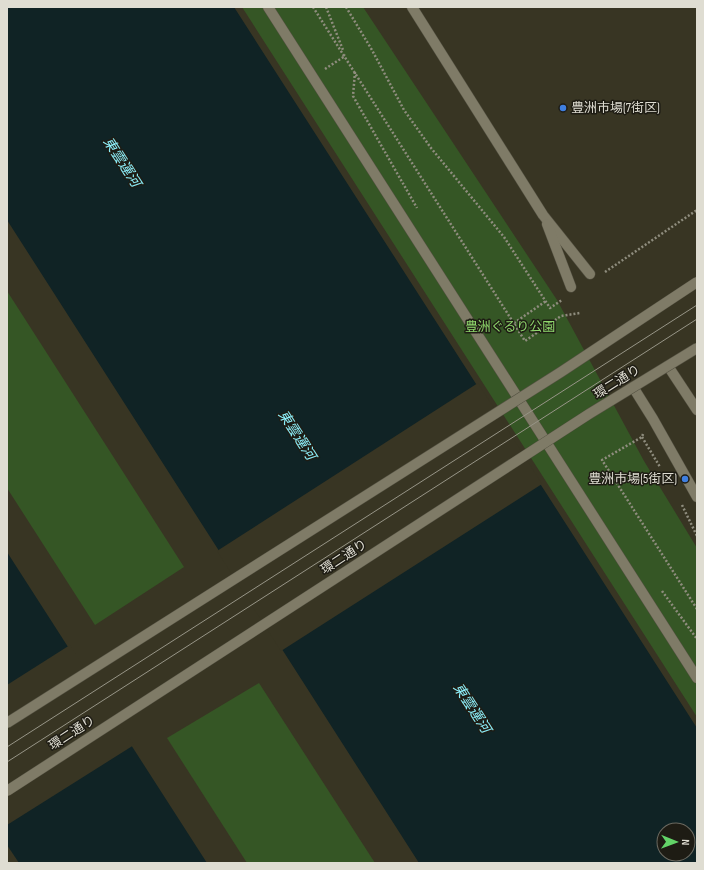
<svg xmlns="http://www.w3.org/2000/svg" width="704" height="870" font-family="'Sofia Sans Condensed','Noto Sans JP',sans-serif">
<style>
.green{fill:#355625}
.water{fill:#102325;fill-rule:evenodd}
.pier{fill:#383523}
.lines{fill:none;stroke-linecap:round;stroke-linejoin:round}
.lane-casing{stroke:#555243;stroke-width:11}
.street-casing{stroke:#555243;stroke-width:11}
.path{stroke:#8f8d7e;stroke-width:2.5;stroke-dasharray:2 2;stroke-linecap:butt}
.lane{stroke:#7f7b67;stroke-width:10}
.street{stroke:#7f7b67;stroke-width:10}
.tram{stroke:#979587;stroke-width:1}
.secondary-bridge-casing{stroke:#555243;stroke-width:11;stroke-linecap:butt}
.secondary-bridge{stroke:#7f7b67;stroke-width:10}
.shop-dot{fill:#3f7fe0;stroke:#1e1c14;stroke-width:1.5}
.labels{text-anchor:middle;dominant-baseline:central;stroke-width:3;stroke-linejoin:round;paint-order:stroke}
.poi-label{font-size:13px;fill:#dfddd2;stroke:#1e1c14;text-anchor:start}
.park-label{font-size:13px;fill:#90d96d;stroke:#1e1c14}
.street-label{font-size:13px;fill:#dfddd2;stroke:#1e1c14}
.water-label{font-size:14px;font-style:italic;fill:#8df1fc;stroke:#1e1c14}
</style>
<rect width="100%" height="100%" fill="#383523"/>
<!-- green -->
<g class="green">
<path d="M242,7H363L557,300L644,461L697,548V717Z"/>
<path d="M7,291L184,567L95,625L7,488Z"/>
<path d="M259,683L375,863H247L167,738Z"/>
</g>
<!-- water -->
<g class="water">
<path d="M7,7H234L697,728V863H419L7,220ZM664,830H688V854H664Z"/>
<path d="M7,552L207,863H19L7,845Z"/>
</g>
<!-- pier -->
<g class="pier">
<path d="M478,383L542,484L281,651L217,551Z"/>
<path d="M70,645L134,745L7,825V685Z"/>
</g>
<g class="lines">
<defs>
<g id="lane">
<path d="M412,7L543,215L590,274"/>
<path d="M547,224L571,287"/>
<path d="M668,366L697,410"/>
<path d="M633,387L653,419L697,497"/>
</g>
<path id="street" d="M268,7L697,678"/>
</defs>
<!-- lane casing -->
<use href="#lane" class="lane-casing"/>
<!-- street casing -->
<use href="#street" class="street-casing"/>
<!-- path -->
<g class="path">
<path d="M313,7L525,341L561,316L580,313"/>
<path d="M326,7L343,50"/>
<path d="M346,7L372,50L404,110L431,148L504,237L550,308L562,300"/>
<path d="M325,69L345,56L344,55"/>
<path d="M355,72L353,96L417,208"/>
<path d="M605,272L697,210"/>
<path d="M514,323L546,301"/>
<path d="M643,434L642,437L602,460L697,609"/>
<path d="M642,437L660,467"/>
<path d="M682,505L697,536"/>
<path d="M662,591L697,639"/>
</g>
<!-- lane -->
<use href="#lane" class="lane"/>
<!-- street -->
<use href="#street" class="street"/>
<!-- tram -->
<g class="tram">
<path d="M7,747L697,305"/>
<path d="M7,762L697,319"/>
</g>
<defs>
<g id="secondary-bridge">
<path d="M7,723L561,372L697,282"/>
<path d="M7,791L589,414L697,348"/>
</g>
</defs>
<!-- secondary-bridge casing -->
<use href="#secondary-bridge" class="secondary-bridge-casing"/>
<!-- secondary-bridge -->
<use href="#secondary-bridge" class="secondary-bridge"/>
</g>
<!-- markers -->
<g class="shop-dot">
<circle cx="563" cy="108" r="4"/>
<circle cx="685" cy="479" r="4"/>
</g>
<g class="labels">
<!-- poi labels -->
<g class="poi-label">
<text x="571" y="108">豊洲市場(7街区)</text>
<text x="677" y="479" text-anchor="end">豊洲市場(5街区)</text>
</g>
<!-- park labels -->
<g class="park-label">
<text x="510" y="327">豊洲ぐるり公園</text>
</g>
<!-- street labels -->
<g class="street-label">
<text transform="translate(617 382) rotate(-32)">環二通り</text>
<text transform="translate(344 557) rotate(-33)">環二通り</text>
<text transform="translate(72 733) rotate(-33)">環二通り</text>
</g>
<!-- water labels -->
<g class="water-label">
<text transform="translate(122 162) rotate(57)">東雲運河</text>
<text transform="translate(297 435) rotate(57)">東雲運河</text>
<text transform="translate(472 708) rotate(57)">東雲運河</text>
</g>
</g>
<!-- border -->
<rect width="704" height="870" fill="none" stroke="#dfddd2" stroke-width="16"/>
<!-- north arrow -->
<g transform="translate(676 842) rotate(91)"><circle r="19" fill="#1e1c14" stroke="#6b6960"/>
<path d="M0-3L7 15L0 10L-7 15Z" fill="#63d468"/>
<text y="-6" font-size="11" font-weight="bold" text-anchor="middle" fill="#dfddd2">N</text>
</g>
</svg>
